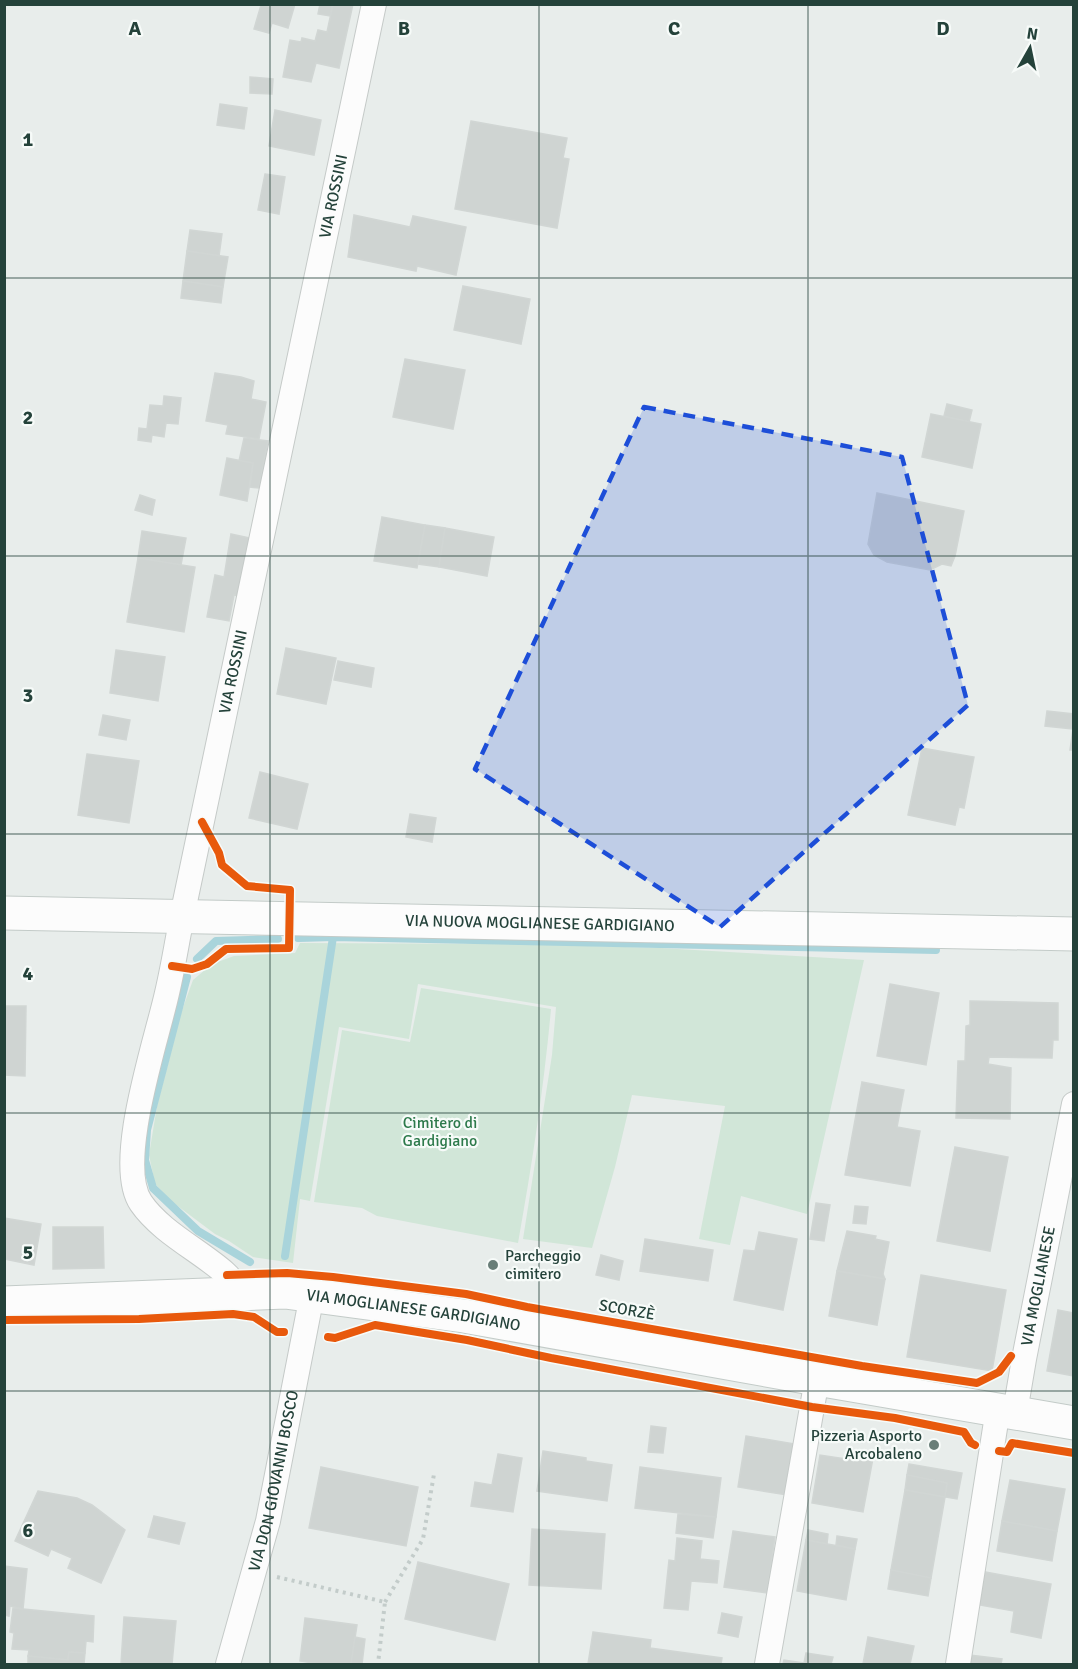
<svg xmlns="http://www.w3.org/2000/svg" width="1078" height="1669" font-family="Signika,sans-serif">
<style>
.green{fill:#d1e6d8}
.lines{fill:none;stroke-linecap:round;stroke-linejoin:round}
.stream{stroke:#a9d4db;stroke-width:8}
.building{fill:#cfd4d2;stroke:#d1d6d4;stroke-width:1.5}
.street-casing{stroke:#c5cac8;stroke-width:26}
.secondary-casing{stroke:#c3cbc8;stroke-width:35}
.path{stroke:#c3ccca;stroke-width:4;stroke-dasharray:3 4.5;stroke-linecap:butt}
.street{stroke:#fcfcfc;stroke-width:24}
.secondary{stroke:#fcfcfc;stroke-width:33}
.cycleway-casing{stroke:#f7fbf9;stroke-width:11}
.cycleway{stroke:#e8590c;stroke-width:8}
.marked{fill:#1d4ed8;fill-opacity:0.2;stroke:#1d4ed8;stroke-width:4.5;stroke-dasharray:12 8;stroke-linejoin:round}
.grid{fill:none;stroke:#24423a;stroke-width:1.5;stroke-opacity:0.55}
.poi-dot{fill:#697e78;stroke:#f7fbf9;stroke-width:2}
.labels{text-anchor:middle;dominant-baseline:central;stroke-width:4.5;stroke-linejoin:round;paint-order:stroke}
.street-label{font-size:16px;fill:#24423a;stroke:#f7fbf9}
.park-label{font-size:16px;fill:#2d7a4b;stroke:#f7fbf9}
.poi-label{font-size:16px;fill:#24423a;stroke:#f7fbf9;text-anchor:start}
.grid-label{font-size:20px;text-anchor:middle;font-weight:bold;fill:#24423a;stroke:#f7fbf9;stroke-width:4.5;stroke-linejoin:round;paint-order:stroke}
</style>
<rect width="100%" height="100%" fill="#e8edeb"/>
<!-- green -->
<g class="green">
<path d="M300,943L519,944L660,948L864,960L807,1214L741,1196L730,1245L699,1239L725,1106L632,1095L615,1167L592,1248L523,1239L552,1055L556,1007L418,984L409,1039L339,1027L310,1201L300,1199L293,1263L253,1257L229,1241L215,1234L171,1201L155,1184L149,1155L157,1106L181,1013L193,980L212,964L234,956L295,953Z"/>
<path d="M421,988L551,1009C544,1087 532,1165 518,1243L377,1216L362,1208L314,1202L342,1030L410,1042Z"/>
</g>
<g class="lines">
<!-- stream -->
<g class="stream">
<path d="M298,938L333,937"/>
<path d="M197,959L216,941L278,939"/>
<path d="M187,977L147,1130L145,1160L153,1188L198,1231L250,1262"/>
<path d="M285,1256L333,937L936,950"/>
</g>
</g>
<!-- building -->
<g class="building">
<path d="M270,4H295L288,28L272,23L269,33L254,29L261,5L269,6Z"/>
<path d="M320,4H333L330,16L318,14Z"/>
<path d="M333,4H353L339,68L316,63L311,82L283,77L290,40L301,42L302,38L315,41L318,30L327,32Z"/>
<path d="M250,77L273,79L272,94L250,93Z"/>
<path d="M220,104L247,108L244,129L217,125Z"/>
<path d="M275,110L321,120L314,155L269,146Z"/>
<path d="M471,121L567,138L563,158L569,159L557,228L455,209Z"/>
<path d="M265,174L285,177L279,214L258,210Z"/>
<path d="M354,215L410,227L413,216L466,227L456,275L417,266L416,271L348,257Z"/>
<path d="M190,230L222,234L219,256L187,251Z"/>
<path d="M187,251L228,257L223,287L183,281Z"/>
<path d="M183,281L223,287L221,303L181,298Z"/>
<path d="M463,286L530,299L521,344L454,330Z"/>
<path d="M405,359L465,370L453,429L393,417Z"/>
<path d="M215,373L241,377L254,381L251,399L266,402L259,439L226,434L228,425L206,421Z"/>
<path d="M164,396L181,398L178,424L166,423L164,437L152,435L151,442L138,440L139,428L147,429L150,405L163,406Z"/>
<path d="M947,404L972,410L969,422L944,416Z"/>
<path d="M931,414L981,424L972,468L922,457Z"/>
<path d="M244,438L268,441L259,488L250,487L253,463L239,461Z"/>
<path d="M227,458L253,463L247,501L220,495Z"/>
<path d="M877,493L964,511L955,556L951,566L942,564L930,570L887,562L874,555L868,544Z"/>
<path d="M140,495L155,500L152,515L135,510Z"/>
<path d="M382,517L425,525L417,568L374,561Z"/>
<path d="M425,525L445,528L439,567L418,564Z"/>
<path d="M445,528L494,537L487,576L439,567Z"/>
<path d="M142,531L186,538L181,565L138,558Z"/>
<path d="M231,534L250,538L239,596L234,595L229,621L207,617L215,575L224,577Z"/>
<path d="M138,558L195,567L184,632L127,622Z"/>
<path d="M286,648L336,658L326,704L277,694Z"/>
<path d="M116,650L165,657L158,701L110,693Z"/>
<path d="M338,661L374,668L371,687L334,680Z"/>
<path d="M1047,711L1074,714V750H1070L1073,729L1045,726Z"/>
<path d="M103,715L130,720L126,740L99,735Z"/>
<path d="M922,748L974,757L964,808L959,807L955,825L908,815Z"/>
<path d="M87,754L139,761L129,823L78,815Z"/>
<path d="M260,772L308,784L297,829L249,818Z"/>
<path d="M410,814L436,818L432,842L406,837Z"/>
<path d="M890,984L939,993L926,1065L877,1056Z"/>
<path d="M970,1001L1058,1003V1040H1053L1052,1058L989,1057L988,1064L1011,1068L1010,1119L956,1118L958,1061H965L966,1026L970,1025Z"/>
<path d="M4,1006H26L25,1076L4,1075Z"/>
<path d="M862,1082L904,1090L897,1127L920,1131L910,1186L845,1175Z"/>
<path d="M955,1147L1008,1157L990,1251L937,1241Z"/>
<path d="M816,1203L830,1205L824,1241L810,1239Z"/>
<path d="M855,1206L868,1207L866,1224L853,1223Z"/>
<path d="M4,1218L41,1224L34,1265L4,1259Z"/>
<path d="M53,1227H103L104,1268L53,1269Z"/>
<path d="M847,1231L876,1236L875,1239L889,1242L883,1274L885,1279L837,1271Z"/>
<path d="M759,1232L797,1239L783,1310L734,1300L744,1250L755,1251Z"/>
<path d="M645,1239L713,1250L708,1281L640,1271Z"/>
<path d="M601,1255L623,1261L619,1280L596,1275Z"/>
<path d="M837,1271L885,1279L877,1325L829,1316Z"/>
<path d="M921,1275L1006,1290L992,1371L907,1357Z"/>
<path d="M1058,1310L1074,1313V1376L1047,1371Z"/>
<path d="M651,1426L666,1428L663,1453L648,1452Z"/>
<path d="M746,1436L795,1444L787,1495L738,1487Z"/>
<path d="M543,1451L586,1458V1461L612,1465L607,1501L537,1491Z"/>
<path d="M847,1453L873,1458L863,1512L812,1503L820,1455L846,1459Z"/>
<path d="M498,1454L522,1458L513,1512L471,1506L475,1482L492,1485Z"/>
<path d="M909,1464L962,1473L957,1499L945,1497L947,1483L907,1475Z"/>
<path d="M321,1467L418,1487L406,1546L309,1528Z"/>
<path d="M640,1467L721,1478L716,1517L635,1508Z"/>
<path d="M907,1475L947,1483L945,1497L905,1490Z"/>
<path d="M1010,1480L1065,1489L1057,1531L1002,1521Z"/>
<path d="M905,1490L945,1497L931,1578L891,1570Z"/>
<path d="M38,1491L77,1498L92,1505L125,1530L101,1583L68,1568L72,1558L51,1549L48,1556L15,1541Z"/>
<path d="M678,1514L716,1517L713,1538L676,1533Z"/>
<path d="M154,1516L185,1523L179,1544L148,1537Z"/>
<path d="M1002,1521L1057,1531L1052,1561L997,1551Z"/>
<path d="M532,1529L605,1534L601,1589L529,1585Z"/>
<path d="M808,1530L828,1534L827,1544L806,1540Z"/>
<path d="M733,1531L775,1537L767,1593L724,1587Z"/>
<path d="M837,1536L857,1539L855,1549L836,1545Z"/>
<path d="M677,1538L702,1541L700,1559L719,1561L717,1583L691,1581L688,1610L664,1608L669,1560L675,1561Z"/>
<path d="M806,1540L855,1549L846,1600L797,1591Z"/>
<path d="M418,1562L509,1584L495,1640L405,1619Z"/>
<path d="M4,1566L27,1569L23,1609L10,1606L9,1616L4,1615Z"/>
<path d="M891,1570L931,1578L928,1596L888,1589Z"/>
<path d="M980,1571L1051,1584L1041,1638L1011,1632L1014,1611L974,1604Z"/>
<path d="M13,1608L94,1616L93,1642L86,1641L85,1653L69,1652L68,1660L28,1656L29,1650L12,1649L14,1633L10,1632Z"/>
<path d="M722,1613L742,1617L738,1637L718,1633Z"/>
<path d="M124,1617L176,1621L172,1664H121Z"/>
<path d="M305,1618L357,1625L351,1664H318L300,1661Z"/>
<path d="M593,1632L651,1640L650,1648L722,1658L721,1664H588Z"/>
<path d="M355,1637L365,1639L362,1664H351Z"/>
<path d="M868,1637L914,1646L910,1664H863Z"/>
<path d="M69,1652L85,1653L84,1664H28V1656L68,1660Z"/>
<path d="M806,1653L833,1657L831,1664H783L784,1660L804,1663Z"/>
<path d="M961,1654L1002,1659L1001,1664H960Z"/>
</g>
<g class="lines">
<defs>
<g id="street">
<path id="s1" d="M242,1295C237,1288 232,1279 225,1273C199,1250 161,1232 141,1203C114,1164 157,1039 167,993C173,968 177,942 182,916L374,4"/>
<path id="s2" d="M1015,1412L1024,1359L1074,1104"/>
<path id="s3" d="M228,1664L268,1521L312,1295"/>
<path d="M767,1664L817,1379"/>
<path d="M958,1664L998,1409"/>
</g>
<g id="secondary">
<path id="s4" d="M4,913L1074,934"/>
<path id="s5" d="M4,1303L285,1292L464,1316L817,1379L1074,1423"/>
</g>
</defs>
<!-- street casing -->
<use href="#street" class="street-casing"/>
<!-- secondary casing -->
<use href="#secondary" class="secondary-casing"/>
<!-- path -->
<g class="path">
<path d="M277,1577L385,1602L378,1664"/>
<path d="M385,1602L423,1539L434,1474"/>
</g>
<!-- street -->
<use href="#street" class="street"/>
<!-- secondary -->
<use href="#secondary" class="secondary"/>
<defs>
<g id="cycleway">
<path d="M172,966L192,969L207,964L226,949L289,948L290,890L247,886L222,865L219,853L202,822"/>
<path d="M227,1275L287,1273L333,1277L466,1294L527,1307L862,1366L977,1383L999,1372L1011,1356"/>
<path d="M4,1320L139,1319L233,1314L254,1317L277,1332H284"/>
<path d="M328,1337L335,1338L375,1325L467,1340L551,1358L812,1407L895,1418L964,1432L971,1443L975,1445"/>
<path d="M999,1451L1007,1452L1012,1443L1074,1453"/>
</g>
</defs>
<!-- cycleway casing -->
<use href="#cycleway" class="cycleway-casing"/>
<!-- cycleway -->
<use href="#cycleway" class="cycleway"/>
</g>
<!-- marked area -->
<path class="marked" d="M644,407L902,457L968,705L720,927L475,769Z"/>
<!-- grid -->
<path class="grid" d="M270,4V1664M539,4V1664M808,4V1664M4,278H1074M4,556H1074M4,834H1074M4,1113H1074M4,1391H1074"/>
<!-- markers -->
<g class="poi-dot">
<circle cx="493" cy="1265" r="6"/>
<circle cx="934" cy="1445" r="6"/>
</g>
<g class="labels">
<!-- street labels -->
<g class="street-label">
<text stroke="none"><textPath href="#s1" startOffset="1167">VIA ROSSINI</textPath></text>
<text stroke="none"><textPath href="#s1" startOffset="681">VIA ROSSINI</textPath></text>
<text stroke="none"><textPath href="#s4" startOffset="536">VIA NUOVA MOGLIANESE GARDIGIANO</textPath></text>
<text stroke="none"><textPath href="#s2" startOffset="128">VIA MOGLIANESE</textPath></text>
<text stroke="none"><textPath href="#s5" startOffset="411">VIA MOGLIANESE GARDIGIANO</textPath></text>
<text transform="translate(627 1310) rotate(10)">SCORZÈ</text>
<text stroke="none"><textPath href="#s3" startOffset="189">VIA DON GIOVANNI BOSCO</textPath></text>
</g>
<!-- park labels -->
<g class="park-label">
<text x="440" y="1123">Cimitero di<tspan x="440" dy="18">Gardigiano</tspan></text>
</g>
<!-- poi labels -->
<g class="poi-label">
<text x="505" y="1256">Parcheggio<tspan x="505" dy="18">cimitero</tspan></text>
<text x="922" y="1436" text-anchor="end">Pizzeria Asporto<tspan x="922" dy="18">Arcobaleno</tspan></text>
</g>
</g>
<g class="grid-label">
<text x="135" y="35">A</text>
<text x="404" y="35">B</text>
<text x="674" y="35">C</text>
<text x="943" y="35">D</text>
<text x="28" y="146">1</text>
<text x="28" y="424">2</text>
<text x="28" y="702">3</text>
<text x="28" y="980">4</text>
<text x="28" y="1259">5</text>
<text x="28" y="1537">6</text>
</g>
<!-- border -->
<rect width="1078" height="1669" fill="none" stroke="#24423a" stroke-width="12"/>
<!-- north arrow -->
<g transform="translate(1030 48) rotate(9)" stroke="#f7fbf9" stroke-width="4.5" paint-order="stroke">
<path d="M0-4.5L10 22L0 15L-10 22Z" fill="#24423a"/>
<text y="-9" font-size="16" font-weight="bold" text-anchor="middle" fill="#24423a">N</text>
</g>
</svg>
